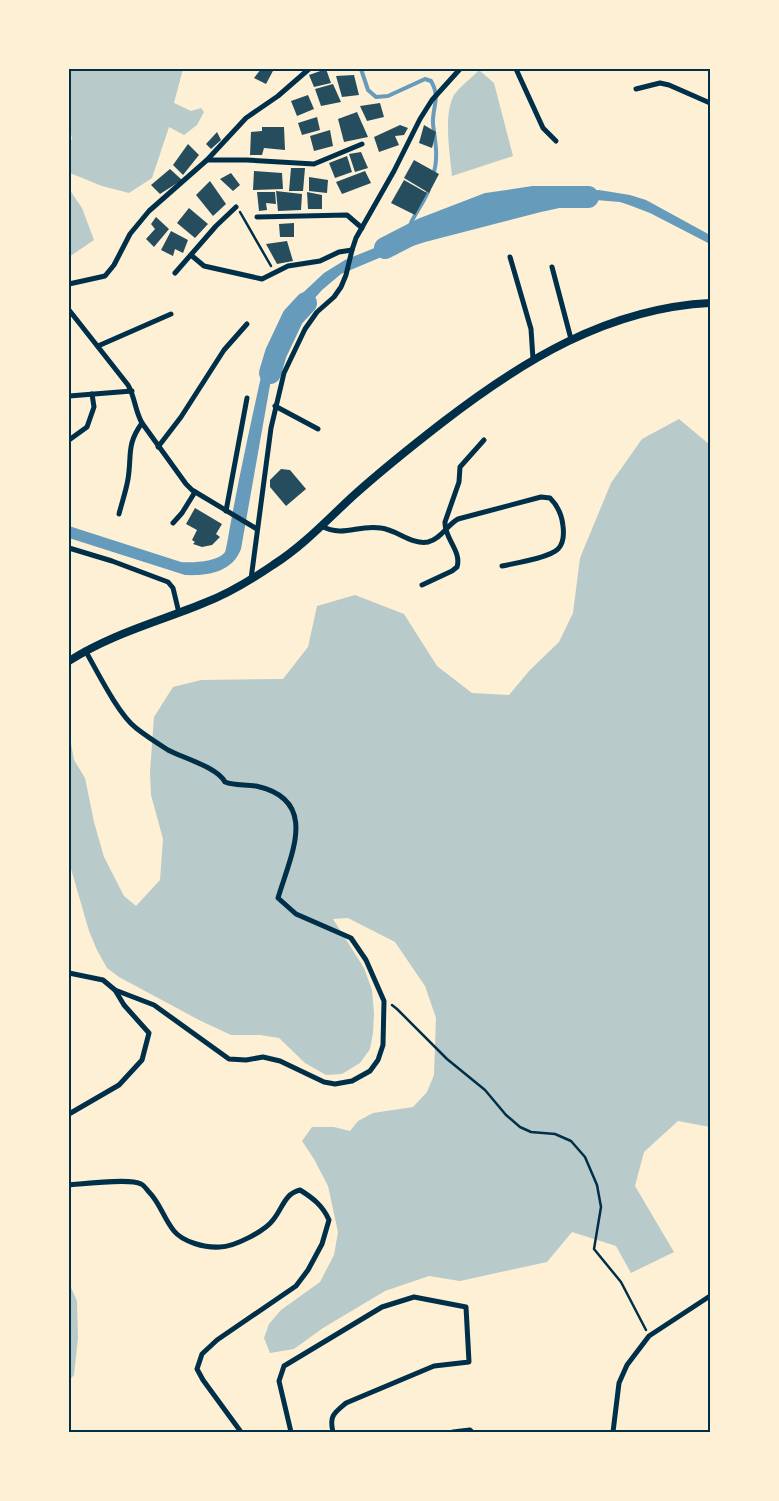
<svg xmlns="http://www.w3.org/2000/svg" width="779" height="1501" font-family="Figtree,sans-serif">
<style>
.green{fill:#b9caca}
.water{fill:#669bbc}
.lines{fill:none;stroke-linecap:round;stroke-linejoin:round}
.stream{stroke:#669bbc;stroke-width:4}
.river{stroke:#669bbc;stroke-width:22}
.building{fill:#264d5e}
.path{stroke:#003049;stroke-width:2.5}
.minor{stroke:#003049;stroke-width:5}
.secondary{stroke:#003049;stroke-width:8}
.neatline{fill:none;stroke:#003049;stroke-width:2}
</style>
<rect width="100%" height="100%" fill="#fdf0d5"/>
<!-- green -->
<g class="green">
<path d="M69,69H183L174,103L191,111L201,108L204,112L197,125L184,135L169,127L152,178L129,193L102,186L70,173L69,149L72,138L69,127Z"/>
<path d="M479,70L494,83L513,156L452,176C450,154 443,115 454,95C460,86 472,78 479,70Z"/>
<path d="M69,189L82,208L94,240L69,257Z"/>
<path d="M679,419L710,445V1127L678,1121L644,1152L635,1186L674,1252L631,1273L616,1246L572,1232L547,1262L460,1281L429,1276L385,1291L323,1328L294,1349L270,1353L264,1338L269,1324L281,1310L320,1282L334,1255L338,1232L328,1186L314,1159L302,1141L312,1127H334L350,1131L358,1121L373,1113L413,1107L427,1092L434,1075L436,1018L425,986L395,942L348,918L333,919L364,968L372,990L374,1013L373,1033L370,1049L360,1063L342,1074L326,1075L305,1063L279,1038L260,1035H231L199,1020L119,977L107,968L97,950L89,931L69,862V733L74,760L85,778L94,822L104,857L124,896L136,906L160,880L163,839L151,795L150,772L154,717L173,687L201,680L283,679L308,647L317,606L355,595L404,614L437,666L472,693L509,695L529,671L559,642L573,613L580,558L611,483L642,439Z"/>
<path d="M69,1283L77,1301L78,1338L74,1375L69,1381Z"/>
</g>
<!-- water -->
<path class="water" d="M599,190L630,195L646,200L710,235V244L650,213L629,205L620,202L596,200L541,212L425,242L391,253L341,274L322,290L290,326L283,331L272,374L241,549C232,573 206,576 185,575L69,538V526L181,562C192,563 218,562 225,552C226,550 226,547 227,544C238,479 253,414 267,349H270L281,319L293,302L324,273L345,260L399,238L435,227L509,207L584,191Z"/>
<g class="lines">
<!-- stream -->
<g class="stream">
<path d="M361,69L368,90L376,97L388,96L425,79L431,81C441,98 432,107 433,124C435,141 439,158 433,175"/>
<path d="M407,237C409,219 423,206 429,189"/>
</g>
<!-- river -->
<g class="river">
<path d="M385,248L422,229L487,204L534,197H588"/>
<path d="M270,373L276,353L293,317L306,303"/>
</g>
</g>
<!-- building -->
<g class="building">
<path d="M261,69H274L266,84L254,78Z"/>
<path d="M326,69L331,83L314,87L309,75Z"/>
<path d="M354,75L359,95L342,97L336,76Z"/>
<path d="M333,84L341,102L321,106L315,89Z"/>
<path d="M308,95L314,109L297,116L291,101Z"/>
<path d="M380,103L384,117L367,121L360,106Z"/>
<path d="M357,112L368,137L344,142L338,119Z"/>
<path d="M317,117L320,130L302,135L298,123Z"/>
<path d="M400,125L408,128L404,135L395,136L399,145L379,152L374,137Z"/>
<path d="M424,125L436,132L432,148L419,143Z"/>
<path d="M262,127H284L285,150L264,148L262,155H250L251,132L262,131Z"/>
<path d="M330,130L333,146L314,151L310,136Z"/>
<path d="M217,132L221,140L211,149L206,144Z"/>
<path d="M188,144L199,155L183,175L173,165Z"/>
<path d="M361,152L368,168L355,172L349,154Z"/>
<path d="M347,156L352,172L335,178L329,163Z"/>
<path d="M414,160L439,174L429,193L404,178Z"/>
<path d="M291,168H305L303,191H289Z"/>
<path d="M170,169L182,180L160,194L151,185Z"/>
<path d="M254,171L282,173L283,189L253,190Z"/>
<path d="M365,171L371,183L342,194L336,182Z"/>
<path d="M231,173L240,185L233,191L220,179Z"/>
<path d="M309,177L328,180L327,193L309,191Z"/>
<path d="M404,180L427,193L415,215L391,203Z"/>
<path d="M210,181L226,204L213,216L196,195Z"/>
<path d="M276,191L302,194L301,210L278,211Z"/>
<path d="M257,192H275L276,204L266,203L267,210L259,211Z"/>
<path d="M307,192L322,195V209H308Z"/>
<path d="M189,208L208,224L195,238L177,223Z"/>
<path d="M156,217L169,229L154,247L146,239L155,229L151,224Z"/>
<path d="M294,223V237H280L279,224Z"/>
<path d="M171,231L188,240L183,253L175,249L173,256L161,250Z"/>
<path d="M287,241L293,261L277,264L266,244Z"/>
<path d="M281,469L290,470L306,489L286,506L270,487V480Z"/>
<path d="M195,508L222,524L216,534L220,537L212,545L202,547L193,544L195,542L192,540L197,530L186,524Z"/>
</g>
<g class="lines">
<!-- path -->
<g class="path">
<path d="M240,212L271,266"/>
<path d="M392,1005L397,1009L447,1059L485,1090L506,1115L520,1127L531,1132L555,1134L571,1141L585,1157L597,1185L601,1207L594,1249L621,1282L646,1330"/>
</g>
<!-- minor -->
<g class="minor">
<path d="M516,69L543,128L556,141"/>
<path d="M636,89L660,83L669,85L710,103"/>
<path d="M207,160H246L314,164L362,144"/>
<path d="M257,217L347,215L362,228"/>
<path d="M191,255L204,266L262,279L288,266L320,261L339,252L352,250"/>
<path d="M510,257L531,329L533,359"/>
<path d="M552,267L571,339"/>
<path d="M175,273L216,226L236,207"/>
<path d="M69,284L105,276L114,265L130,234L149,211L207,160L246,118L278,96L309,69"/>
<path d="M69,310L128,385C135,397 135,411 142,423L186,484L192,490L257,529"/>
<path d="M98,346L171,314"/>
<path d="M69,396L132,391"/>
<path d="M275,406L318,429"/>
<path d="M69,440L87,427L94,407L92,394"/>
<path d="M158,447L181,417L224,350L247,324"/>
<path d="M226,511L247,398"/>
<path d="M119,514C122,502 126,491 128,479C132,455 126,445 142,423"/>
<path d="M173,523L182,513L195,492"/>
<path d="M321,526C345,538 357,524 381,528C397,530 412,545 428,542C441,539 447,525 458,519L541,497L550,498C557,505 562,516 563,526C564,534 564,543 558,549C549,558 516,563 502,566"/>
<path d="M69,548L112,561L168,582L173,588L179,613"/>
<path d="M251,579L271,428L284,373L305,329L317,312L334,297L341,287L346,275L352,250L356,238L394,171L420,119L432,100L460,69"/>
<path d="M422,585L452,571L457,567C462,551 444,538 445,522L459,482L460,467L484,440"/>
<path d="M85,650C97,671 118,714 136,728C146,736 157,743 168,750C183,758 217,767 225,782C235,786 245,784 256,786C320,800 291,854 278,898L296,914L351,938L366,960L384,1001L383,1045L378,1060L370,1071L352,1081L335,1084L324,1082L280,1061L263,1057L246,1060L229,1059L154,1005L115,990"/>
<path d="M69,973L103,980L115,990L124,1005L149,1033L142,1060L119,1085L69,1114"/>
<path d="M69,1185C83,1184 130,1178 141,1184C144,1185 147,1190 149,1192C160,1203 164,1219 174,1231C183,1242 205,1248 220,1247C234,1247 265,1231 273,1220C283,1208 284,1194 300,1190C313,1198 323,1206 329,1220L322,1244L308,1270L296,1286L217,1340L202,1354L197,1369L203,1380L241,1432"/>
<path d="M291,1432L279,1381L284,1366L382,1307L414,1297L466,1307L469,1362L434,1366L346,1403C334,1413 329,1416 333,1432"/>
<path d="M453,1432L470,1430L472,1432"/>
<path d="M613,1432L619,1383L627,1365L649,1336L710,1296"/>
</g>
<!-- secondary -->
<path class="secondary" d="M69,661C111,634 158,622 204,603C228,594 251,580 273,565C303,546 327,520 353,496C382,470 412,446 443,422C522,361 608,308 710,303"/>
</g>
<!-- border -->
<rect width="779" height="1501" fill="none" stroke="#fdf0d5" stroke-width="140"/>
<rect x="70" y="70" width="639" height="1361" class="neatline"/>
</svg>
